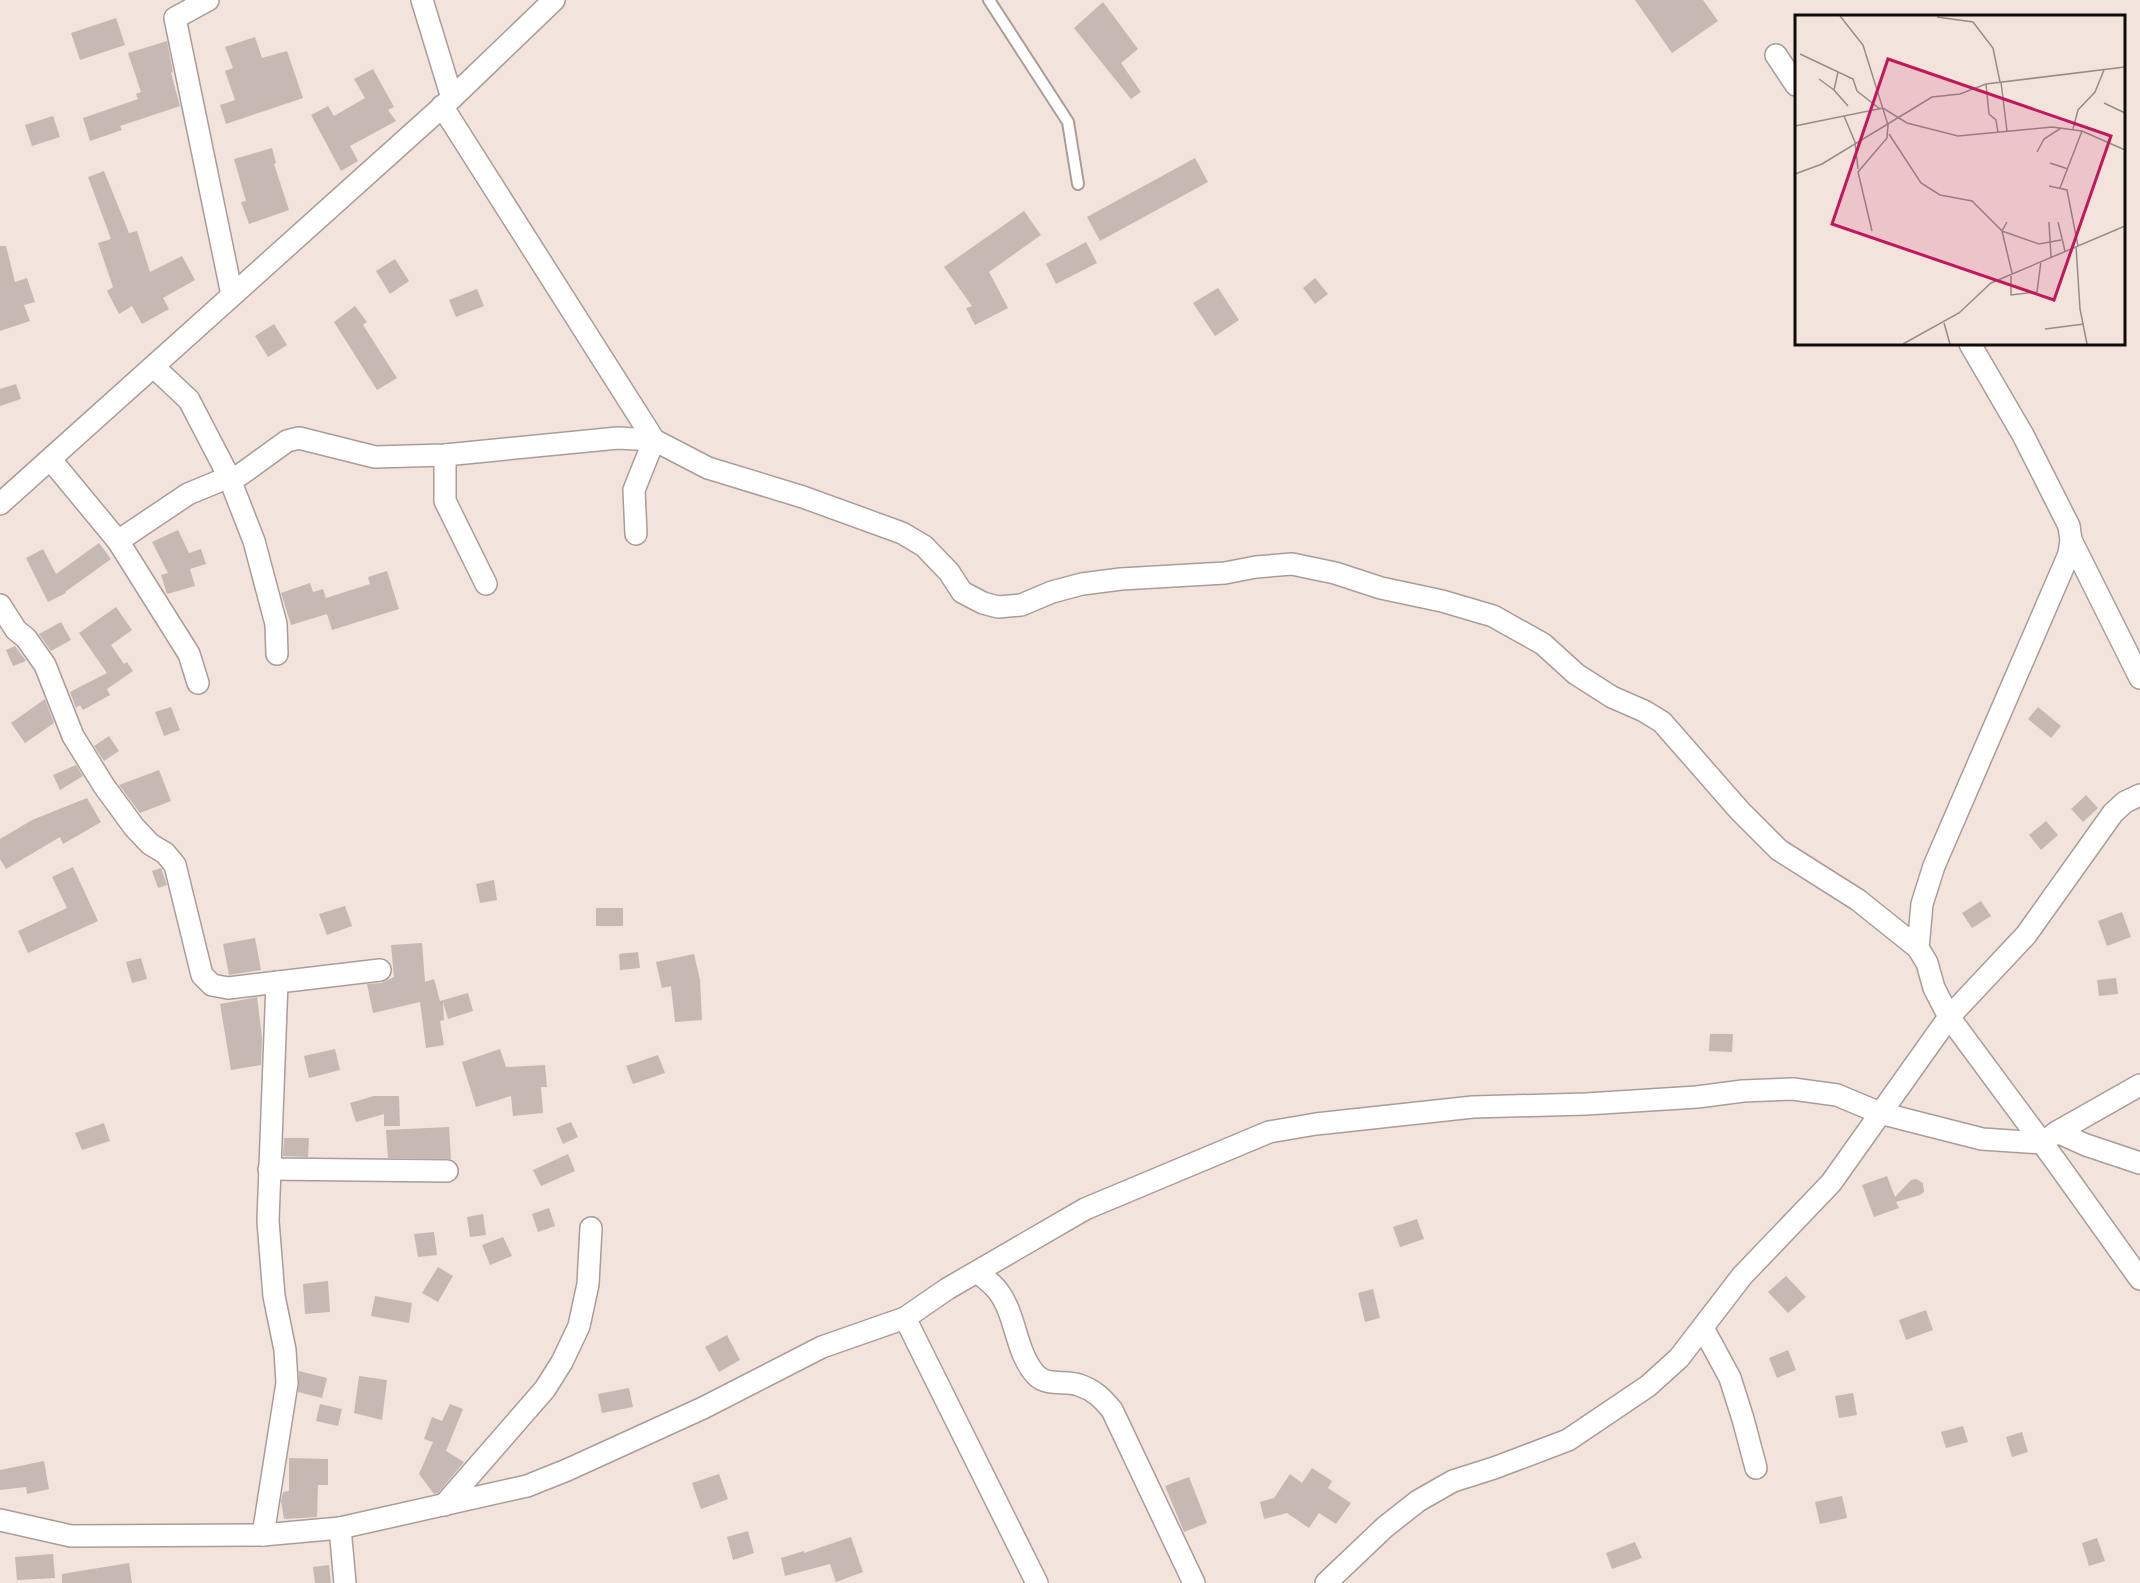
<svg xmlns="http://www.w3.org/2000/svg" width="2140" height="1583" font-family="Inter,sans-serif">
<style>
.building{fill:#c6b8b3}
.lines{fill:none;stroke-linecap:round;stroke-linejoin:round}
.service-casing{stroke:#aa9d98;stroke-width:14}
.minor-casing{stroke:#aa9d98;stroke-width:24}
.service{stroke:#fff;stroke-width:10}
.minor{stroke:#fff;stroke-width:21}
.inset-road{fill:none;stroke:#978d88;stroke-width:1.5}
.view{fill:#c2185b;fill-opacity:0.15;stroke:#c2185b;stroke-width:3}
.inset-edge{fill:none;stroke:#0f0b09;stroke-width:3}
</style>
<rect width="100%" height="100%" fill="#f2e3dd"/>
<!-- building -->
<g class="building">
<path d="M1635,0H1703L1718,21L1672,53Z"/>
<path d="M1103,2L1138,49L1121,63L1141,92L1131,99L1074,28Z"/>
<path d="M116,18L125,45L80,60L71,33Z"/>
<path d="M255,37L262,58L287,51L303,98L226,124L220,105L235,100L225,71L233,68L225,47Z"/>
<path d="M167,41L173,72L171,73L180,106L120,126L122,130L90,141L83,118L138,99L136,94L141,92L128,53Z"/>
<path d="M373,69L394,107L388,110L396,121L350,146L358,161L341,171L311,115L328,106L334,116L365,98L354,79Z"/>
<path d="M53,116L60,137L32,146L25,125Z"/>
<path d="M272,148L276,163L274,164L289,210L249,224L241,202L246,201L234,159Z"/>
<path d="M1195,158L1208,182L1100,241L1087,217Z"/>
<path d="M104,171L129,233L137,231L150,272L182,256L195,280L163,298L169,309L142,324L132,306L119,314L107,291L113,287L98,243L111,239L88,177Z"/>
<path d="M1024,211L1041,235L989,272L1008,308L975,325L966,308L972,306L944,267Z"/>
<path d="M1086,242L1097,263L1056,284L1046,264Z"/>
<path d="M0,246H6L15,282L27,278L35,302L24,305L30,321L0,331Z"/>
<path d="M395,259L409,281L390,294L376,271Z"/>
<path d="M1315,278L1328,294L1315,304L1303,288Z"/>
<path d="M1218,288L1239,320L1215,336L1193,303Z"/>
<path d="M477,289L484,306L456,317L449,300Z"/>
<path d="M355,306L367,322L363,325L397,378L377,390L334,322Z"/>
<path d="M274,324L287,345L268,357L255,336Z"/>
<path d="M16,384L21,399L0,406V389Z"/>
<path d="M178,530L189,553L201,549L206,564L190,569L195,586L167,594L161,575L168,573L152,542Z"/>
<path d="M99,543L111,559L65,592L66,593L48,602L26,558L43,549L56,574Z"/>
<path d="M387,571L399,609L332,630L327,614L291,625L281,593L310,583L313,592L323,589L326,598L370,584L368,577Z"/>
<path d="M116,607L132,630L111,645L124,664L127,662L133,671L107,689L110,695L83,710L80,705L76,708L70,692L107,673L79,633Z"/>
<path d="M61,622L71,640L51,651L39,634Z"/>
<path d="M15,646L26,661L13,666L6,650Z"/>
<path d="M45,699L54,723L25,743L11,723Z"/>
<path d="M171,707L180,730L164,736L155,712Z"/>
<path d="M2038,707L2061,726L2051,738L2028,719Z"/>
<path d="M109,736L119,751L104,761L94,746Z"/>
<path d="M76,765L83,776L60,790L53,775Z"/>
<path d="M159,770L171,801L140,813L119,785Z"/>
<path d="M2086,795L2098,808L2083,822L2071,809Z"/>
<path d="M87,798L101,822L63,844L60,837L6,869L0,859V839L32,820Z"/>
<path d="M2046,821L2058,835L2041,850L2029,835Z"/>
<path d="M73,867L98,921L28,953L18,931L67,908L52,877Z"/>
<path d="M161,868L167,885L158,888L152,871Z"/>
<path d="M494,880L497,900L480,903L476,884Z"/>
<path d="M1981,901L1991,916L1972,928L1962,913Z"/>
<path d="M345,906L352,926L327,935L319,914Z"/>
<rect x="596" y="908" width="27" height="18"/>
<path d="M2122,912L2131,937L2107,946L2098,921Z"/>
<path d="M255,938L261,970L229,975L223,944Z"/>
<path d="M422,943L425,982L434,979L440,1001L468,993L473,1011L448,1019L443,1002L444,1020L440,1021L444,1045L426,1048L420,1002L373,1013L367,984L382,983L394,977L391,945Z"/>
<path d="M638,952L640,968L620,970L619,954Z"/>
<path d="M694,954L700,980L702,1020L675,1022L671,986L662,988L656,962Z"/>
<path d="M141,958L147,979L132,983L126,962Z"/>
<path d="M2116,978L2118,994L2099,996L2097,980Z"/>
<path d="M257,997L262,1037L261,1065L231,1070L220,1004Z"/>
<path d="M1710,1034H1733L1732,1052L1709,1051Z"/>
<path d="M335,1049L340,1070L309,1078L304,1056Z"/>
<path d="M500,1049L506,1067L545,1065L547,1087H541L543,1113L513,1116L511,1096L476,1107L462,1062Z"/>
<path d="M658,1055L665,1073L633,1084L626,1066Z"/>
<path d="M374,1096H399L400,1126H384V1114L356,1122L350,1103Z"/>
<path d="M571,1122L578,1137L563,1144L556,1128Z"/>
<path d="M104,1123L110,1141L82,1150L75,1133Z"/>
<path d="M449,1127L451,1159L388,1158L386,1130Z"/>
<path d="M284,1138H309L308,1157L283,1156Z"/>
<path d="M568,1154L575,1171L541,1186L533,1170Z"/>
<path d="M1887,1176L1895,1197L1911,1180L1916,1179L1923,1183L1924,1192L1920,1195L1896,1202L1899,1208L1874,1217L1862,1185Z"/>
<path d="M549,1208L555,1226L538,1232L532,1214Z"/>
<path d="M483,1214L486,1235L470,1237L467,1217Z"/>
<path d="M1417,1219L1424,1239L1400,1247L1393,1227Z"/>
<path d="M434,1232L437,1255L418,1257L414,1234Z"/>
<path d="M503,1237L512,1256L490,1265L482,1245Z"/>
<path d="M438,1267L453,1276L438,1302L422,1293Z"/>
<path d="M1786,1276L1806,1297L1788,1313L1768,1292Z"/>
<path d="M328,1281L330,1312L305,1314L303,1284Z"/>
<path d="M1373,1289L1380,1318L1365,1322L1358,1293Z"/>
<path d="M375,1296L412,1303L409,1323L371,1316Z"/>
<path d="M1926,1310L1933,1330L1906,1340L1899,1320Z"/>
<path d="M727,1335L740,1360L719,1372L705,1347Z"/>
<path d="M1788,1350L1796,1370L1777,1378L1769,1358Z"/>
<path d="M299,1371L327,1378L322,1398L298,1392Z"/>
<path d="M359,1376L387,1380L382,1420L354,1413Z"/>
<path d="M629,1388L633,1407L602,1413L598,1394Z"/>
<path d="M1853,1393L1857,1415L1839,1418L1835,1396Z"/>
<path d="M320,1404L342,1409L338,1426L316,1421Z"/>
<path d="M450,1404L463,1409L446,1451L464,1462L438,1493L434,1494L419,1474L433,1442L424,1439L432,1417L442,1421Z"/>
<path d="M1963,1426L1968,1442L1946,1448L1941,1432Z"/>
<path d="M2022,1432L2028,1452L2012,1457L2006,1437Z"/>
<path d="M289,1458L328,1459V1485H318L317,1517L284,1519L281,1501L283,1492L289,1491Z"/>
<path d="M44,1461L49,1489L27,1494L26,1487L0,1490V1470Z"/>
<path d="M1312,1468L1332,1481L1328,1488L1351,1503L1336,1524L1319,1513L1309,1528L1287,1513L1264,1519L1260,1502L1274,1498L1290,1474L1302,1483Z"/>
<path d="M719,1474L728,1499L701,1509L692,1483Z"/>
<path d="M1189,1477L1207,1523L1184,1532L1165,1486Z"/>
<path d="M1842,1496L1847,1518L1820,1524L1815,1502Z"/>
<path d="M748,1531L754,1553L733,1560L727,1537Z"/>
<path d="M851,1537L863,1572L836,1582L830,1564L785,1576L781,1558L804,1551V1553Z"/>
<path d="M2097,1538L2105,1561L2089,1566L2082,1543Z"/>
<path d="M1635,1542L1642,1558L1612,1569L1606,1553Z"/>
<path d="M53,1554L55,1578L17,1580L15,1557Z"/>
<path d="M129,1563L132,1583H62V1574Z"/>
<path d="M329,1565L331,1583H315L313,1567Z"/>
</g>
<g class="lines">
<defs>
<path id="service" d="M989,0L1068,122L1078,184"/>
<g id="minor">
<path d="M208,0L175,18L232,295"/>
<path d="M422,0L452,98"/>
<path d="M1776,55L1796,85"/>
<path d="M442,106L654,440L708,468L803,497L902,533L924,546L949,572L962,592L983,603L998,607L1021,605L1052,592L1082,584L1121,579L1225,573L1256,567L1292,564L1335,573L1381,588L1442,601L1493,616L1543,644L1576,674L1612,697L1644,711L1662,722L1740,811L1779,850L1858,900L1918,948"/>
<path d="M1970,344L2023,435L2069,526L2071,540L2069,554L1934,866L1922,904L1918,948L1927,963L1934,988L1949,1017L2057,1163L2140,1279"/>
<path d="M154,367L189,400L229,477L254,541L276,624L277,654"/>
<path d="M445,455V501L486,584"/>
<path d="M51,460L118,541L189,654L198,683"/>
<path d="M0,504L452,98L554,0"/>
<path d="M2071,540L2140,678"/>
<path d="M118,541L188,494L229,477L240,475L287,441L299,438L375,457L445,455L618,438L654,440L634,490L636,534"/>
<path d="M0,605L16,630L26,638L45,665L73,736L104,786L134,827L150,844L165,853L175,865L202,975L212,985L228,988L380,970"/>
<path d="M2057,1132L2086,1145L2140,1163"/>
<path d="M269,1169L447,1171"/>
<path d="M978,1272C984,1278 993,1284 998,1291C1017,1316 1015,1352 1036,1375C1048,1387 1065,1380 1079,1385C1094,1390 1102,1398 1112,1410L1194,1583"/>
<path d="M905,1318L1037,1583"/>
<path d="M1703,1328L1730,1378L1743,1419L1756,1468"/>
<path d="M444,1505L545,1389L562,1362L579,1326L588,1284L591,1228"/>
<path d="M0,1520L71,1536L263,1535L340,1528L527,1486L567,1470L703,1408L822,1347L905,1318L947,1289L1085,1209L1269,1132L1316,1124L1473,1107L1586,1104L1697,1097L1743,1091L1793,1089L1837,1095L1880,1113L1982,1139L2042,1143L2057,1132L2140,1085"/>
<path d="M340,1528L345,1583"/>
<path d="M263,1535L287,1383L285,1350L274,1296L268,1221L277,982"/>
<path d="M1326,1583L1385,1527L1418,1501L1453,1481L1494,1468L1568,1440L1648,1386L1679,1358L1742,1276L1831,1183L1949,1017L2026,935L2113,813L2125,802L2140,795"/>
</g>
</defs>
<!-- service casing -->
<use href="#service" class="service-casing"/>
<!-- minor casing -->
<use href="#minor" class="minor-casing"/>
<!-- service -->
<use href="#service" class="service"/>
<!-- minor -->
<use href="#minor" class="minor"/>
</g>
<!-- overview -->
<g transform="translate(1795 15)">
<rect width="330" height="330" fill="#f2e3dd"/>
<path class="inset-road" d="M45,1L68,30L93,110L92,123L63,157L77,216M142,2L178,7L198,33L205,67M5,39L58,64L62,76L85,94M24,64L39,75L43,57M206,67L212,116M191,69L194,99L201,105L203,118M39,75L53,91M309,88L330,98M49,101L60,127L63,154M0,111L88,93L112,108L163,121L257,112L287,116L330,135M278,114L283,95L300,77L309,55M94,119L126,168L145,180L177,186L207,216L217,258M242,137L249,124L266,113M255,148L273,154M0,159L27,149L137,82L165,79L191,69L330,52M254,171L272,175L283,231M265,173L287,116M212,207L207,216L244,229L266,225M254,207L256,242M263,207L270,236M281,231L285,294L292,329M216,259V280L242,277L246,246M149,308L155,329M250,314L289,309M108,329L164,298L196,268L330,211"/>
<path class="view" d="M93,44L316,121L259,285L37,209Z"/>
<rect width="330" height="330" class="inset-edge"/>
</g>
</svg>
